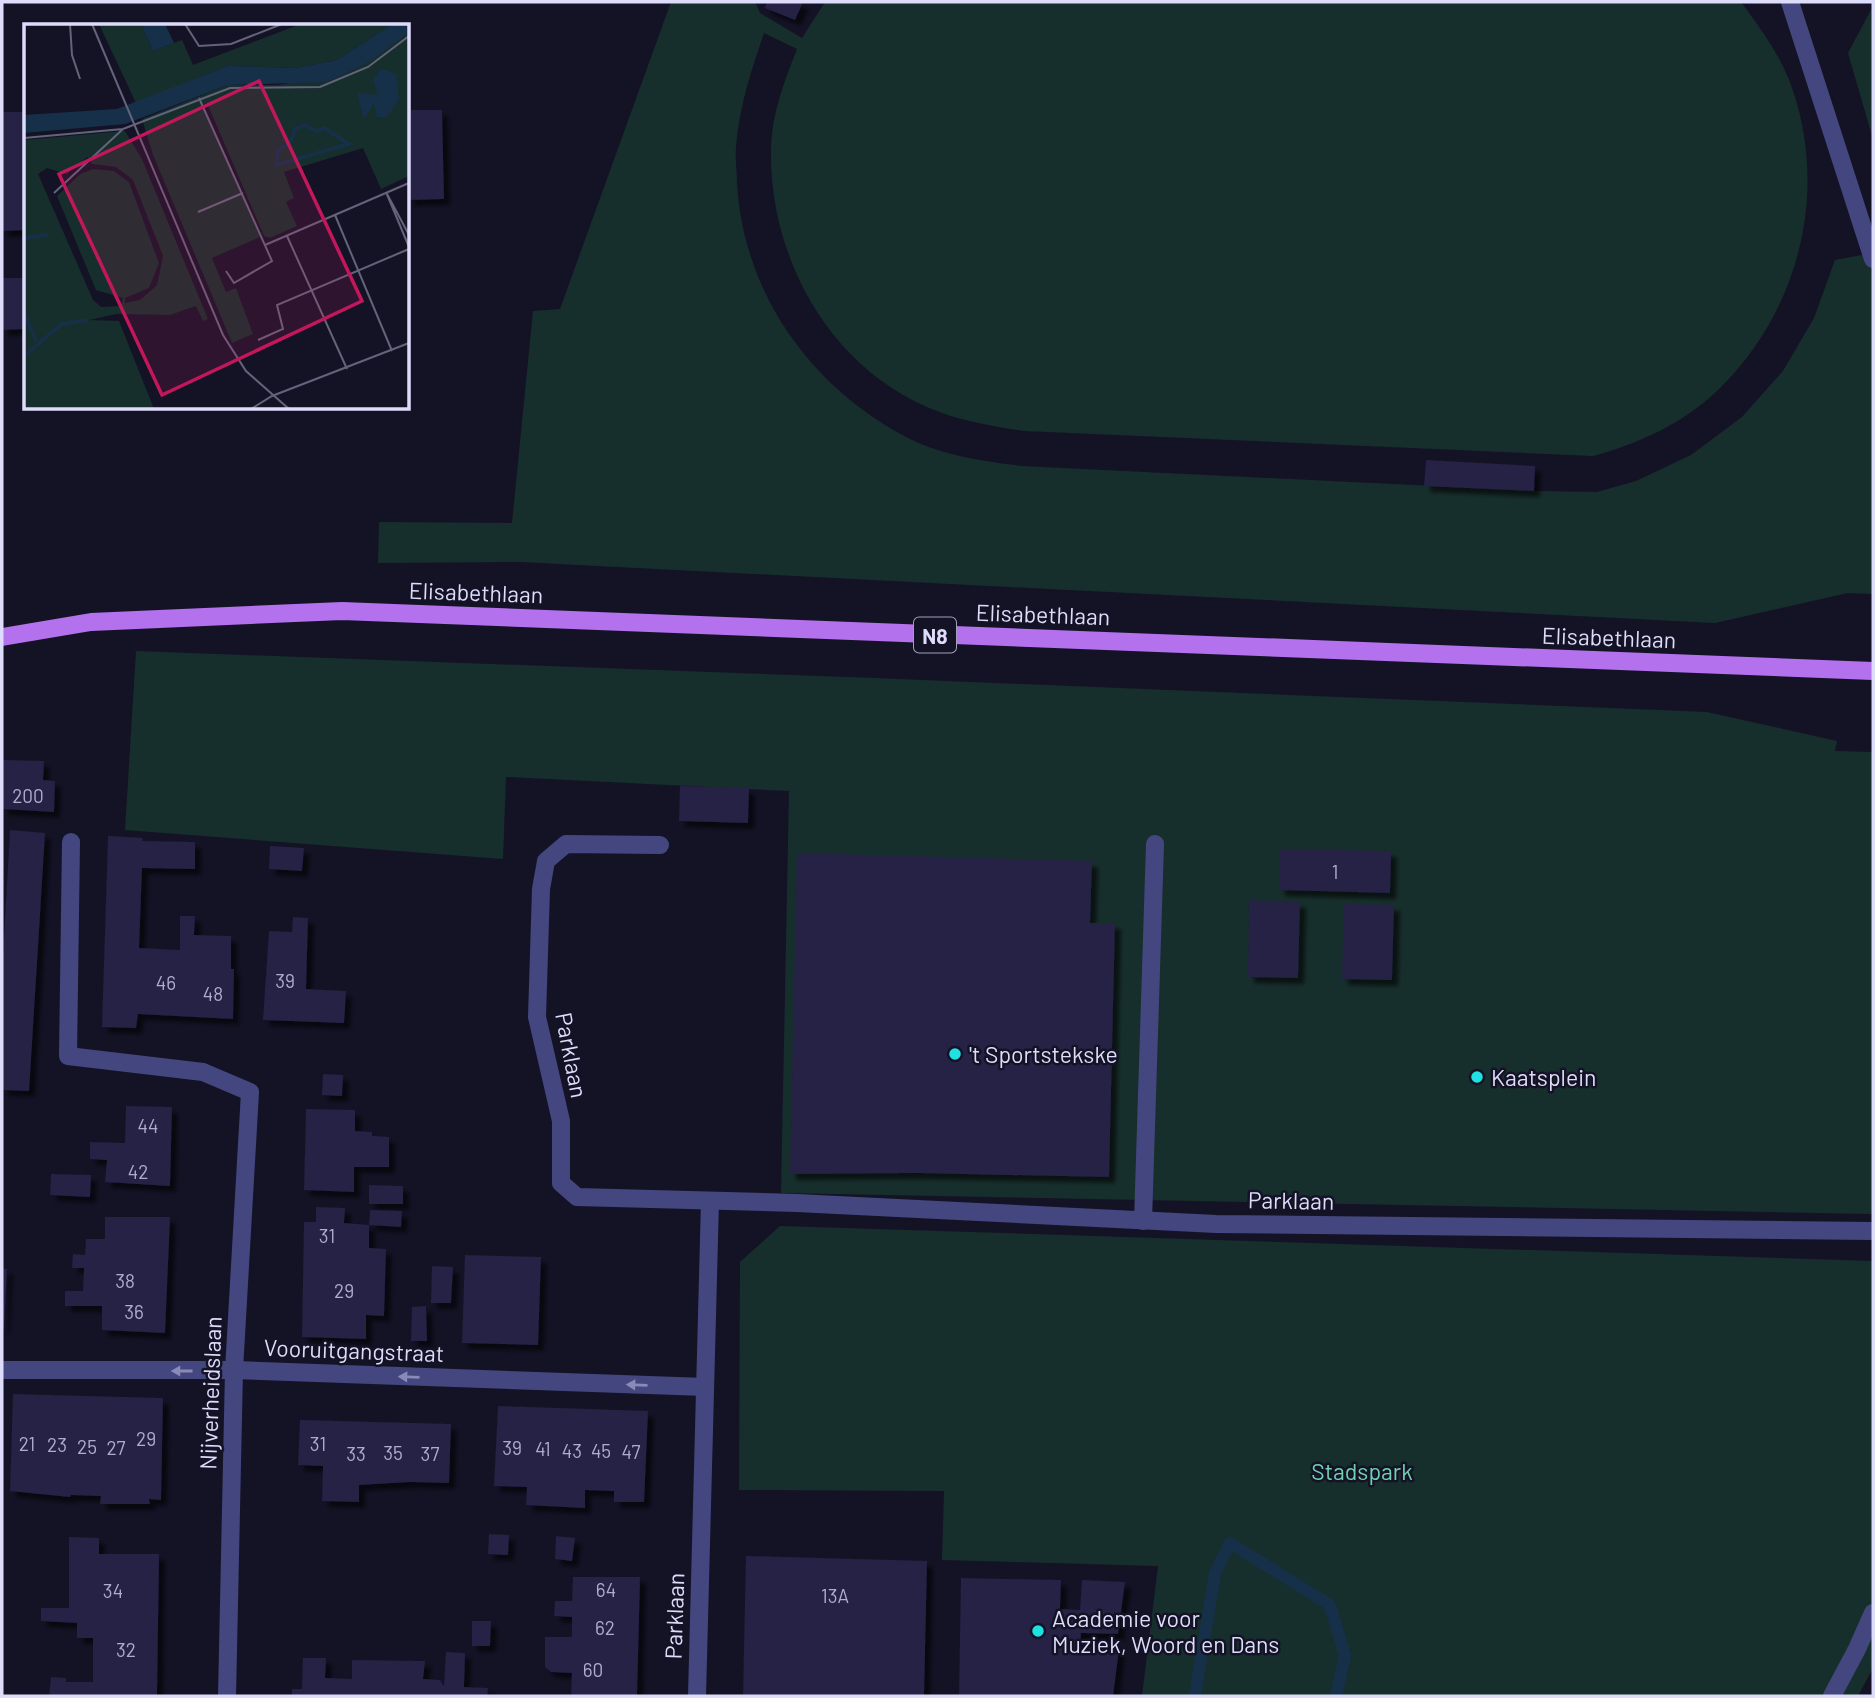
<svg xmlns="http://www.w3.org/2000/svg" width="1875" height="1698" font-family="Barlow,sans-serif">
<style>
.green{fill:#172f2c}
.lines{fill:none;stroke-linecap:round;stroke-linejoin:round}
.stream{stroke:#17304a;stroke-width:12}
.building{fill:#252144;filter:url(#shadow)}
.minor{stroke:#44477f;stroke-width:18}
.major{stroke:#b371ed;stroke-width:18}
.oneway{fill:#898ab7}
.poi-dot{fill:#20e1e2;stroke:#141326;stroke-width:2.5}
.labels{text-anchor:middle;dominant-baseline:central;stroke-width:5;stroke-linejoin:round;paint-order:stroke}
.number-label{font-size:19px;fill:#afadcd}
.shield{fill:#141326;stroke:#a1a0bb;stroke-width:2}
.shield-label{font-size:21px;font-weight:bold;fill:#dddcfb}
.street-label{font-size:23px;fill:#dddcfb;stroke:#141326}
.poi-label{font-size:23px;fill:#dddcfb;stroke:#141326;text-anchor:start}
.park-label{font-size:23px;fill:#70d2b1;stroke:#141326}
.inset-river{fill:none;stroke:#17304a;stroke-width:3.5}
.inset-road{fill:none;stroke:#64637b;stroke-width:2}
.view{fill:#c2185b;fill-opacity:0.15;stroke:#c2185b;stroke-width:3.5}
.inset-edge{fill:none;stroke:#dddcfb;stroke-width:3.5}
</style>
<defs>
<filter id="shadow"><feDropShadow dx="6" dy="6" stdDeviation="2" flood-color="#0009"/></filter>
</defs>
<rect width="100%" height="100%" fill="#141326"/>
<!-- green -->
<g class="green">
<path d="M671,2H755L760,13L802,38L825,2H1741C1761,29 1781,56 1792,88C1829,194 1798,313 1718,390C1684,423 1638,444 1593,456L1025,431C991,426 959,421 927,407C828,364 770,257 771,152C771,116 784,82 797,49L764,33C751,71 739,107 736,147C735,159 737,172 737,184C744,295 811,387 908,438C943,456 983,461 1022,466L1534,491L1597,492L1636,481L1691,455L1742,417L1783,371L1814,318L1835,260L1873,253V594L1848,593L1715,623L521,562L378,563L379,522L512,523L533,311L560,309Z"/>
<path d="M1873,6V139L1848,53Z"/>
<path d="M136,651L874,678L1707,712L1837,741L1835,751L1873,752V1214L781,1193L789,791L506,777L503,859L125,830Z"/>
<path d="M780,1226L1873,1261V1668L1858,1696H1142L1158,1566L942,1560L944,1491L739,1490L740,1262Z"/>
</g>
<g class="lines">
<!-- stream -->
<path class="stream" d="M1195,1696L1215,1573L1230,1543L1330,1605L1345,1656L1336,1696"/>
</g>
<!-- building -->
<g class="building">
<path d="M767,2H803L795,20L765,8Z"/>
<path d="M408,110H442L444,199L408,200Z"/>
<path d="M2,112H26V230L2,231Z"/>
<path d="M2,278H26V329L2,330Z"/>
<path d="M1426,460L1535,466L1534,491L1424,486Z"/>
<path d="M2,760L44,761L43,780L55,781L54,812L2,809Z"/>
<path d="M680,786L749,788L748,823L679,821Z"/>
<path d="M10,830L45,833L29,1091L2,1090V975Z"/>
<path d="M108,836L143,838L142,841L195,842V869L142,868L139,948L180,950V916H195L194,935L231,936V969H234L233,1019L138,1014L136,1028L102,1027Z"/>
<path d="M270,846L304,848L302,871L269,869Z"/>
<path d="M1279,849L1391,851L1390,893L1279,890Z"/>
<path d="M797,853L1092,861L1090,923H1115L1109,1177L917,1173L790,1174Z"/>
<path d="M1249,900L1300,902L1298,978L1248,977Z"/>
<path d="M1344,904L1394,905L1392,980L1342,979Z"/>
<path d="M293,917L308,918L306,989L346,991L344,1023L263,1020L269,931L292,932Z"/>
<path d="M323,1074L343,1075L342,1096L322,1095Z"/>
<path d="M126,1106L172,1107L170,1186L105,1182L107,1160L90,1159V1142L125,1143Z"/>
<path d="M306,1109L355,1110V1131L372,1132V1136L389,1137V1167H354V1192L304,1190Z"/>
<path d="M51,1174L91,1175L90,1197L50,1195Z"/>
<path d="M369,1185L403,1186V1204H369Z"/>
<path d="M316,1207L345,1208L344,1223L369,1225V1248L386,1249L384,1316L366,1315V1339L302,1337L304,1222H316Z"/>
<path d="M370,1210L402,1211L401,1227L369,1225Z"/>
<path d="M105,1217H170L165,1333L102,1330V1306H65V1291H83L84,1268H72L73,1254L85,1255L86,1239H105Z"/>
<path d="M465,1255L541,1257L538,1345L462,1343Z"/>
<path d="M432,1266L453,1267L451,1303H431Z"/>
<path d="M2,1268L7,1269L4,1329H2Z"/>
<path d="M426,1306L427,1341H411L412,1307Z"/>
<path d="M13,1394L163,1398L161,1500L149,1499L150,1504H100L101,1496L71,1495L70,1497L10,1491Z"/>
<path d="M498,1406L648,1411L644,1502H614V1491L585,1490V1508L526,1505L527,1487L494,1486Z"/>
<path d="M300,1420L451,1424L449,1483L410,1482L359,1485V1502L322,1501L323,1466L298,1465Z"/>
<path d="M489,1534L509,1535L508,1555L488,1554Z"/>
<path d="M556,1536L575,1538L572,1561L555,1559Z"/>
<path d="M69,1537L99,1538V1554H159L157,1696H49L51,1677L66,1678V1682H93V1638H77V1623L41,1621V1608H69Z"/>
<path d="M746,1556L927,1561L924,1696H743Z"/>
<path d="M573,1577H640L637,1696H571L572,1673L551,1672L545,1667V1637H572V1617L554,1616L555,1601H572Z"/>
<path d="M961,1578L1061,1580L1060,1609L1080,1610L1082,1580L1125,1582L1118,1634L1081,1633L1080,1647L1119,1649L1113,1696H959Z"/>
<path d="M472,1621H491L490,1646H472Z"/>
<path d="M446,1652L465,1653L464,1687L488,1688L487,1696H292V1689H302L303,1658H326L325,1678L352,1679V1660L425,1661L423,1679L440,1680L444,1686Z"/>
</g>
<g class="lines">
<!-- minor -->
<g class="minor">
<path d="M1790,2L1873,259"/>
<path d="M71,842L68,1056L203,1072L250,1092L234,1370L227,1696"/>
<path d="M660,845L566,844L546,861L541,889L537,1017L561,1121V1183L577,1197L797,1203L1216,1224L1873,1231"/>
<path d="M1143,1221L1155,844"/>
<path d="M2,1370H234L705,1387"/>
<path d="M697,1696L710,1201"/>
<path d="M1832,1696L1857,1649L1873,1613"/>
</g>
<!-- major -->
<path class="major" d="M2,637L91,622L342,611L1873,671"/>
</g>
<!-- one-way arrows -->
<defs><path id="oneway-solid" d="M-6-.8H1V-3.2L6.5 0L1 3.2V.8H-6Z" transform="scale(1.75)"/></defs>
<g class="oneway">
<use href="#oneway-solid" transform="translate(182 1371) rotate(-180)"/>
<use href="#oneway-solid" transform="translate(409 1377) rotate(-178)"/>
<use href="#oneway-solid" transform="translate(637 1385) rotate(-178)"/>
</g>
<!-- markers -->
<g class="poi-dot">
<circle cx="955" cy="1054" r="7"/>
<circle cx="1477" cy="1077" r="7"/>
<circle cx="1038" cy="1631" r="7"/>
</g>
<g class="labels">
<!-- number labels -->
<g class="number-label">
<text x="28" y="795">200</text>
<text x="1335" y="871">1</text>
<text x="285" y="980">39</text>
<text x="166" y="982">46</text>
<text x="213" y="993">48</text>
<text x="148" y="1125">44</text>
<text x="138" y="1171">42</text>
<text x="327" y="1235">31</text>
<text x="125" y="1280">38</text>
<text x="344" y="1290">29</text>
<text x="134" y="1311">36</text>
<text x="146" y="1438">29</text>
<text x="27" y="1443">21</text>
<text x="318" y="1443">31</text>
<text x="57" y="1444">23</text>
<text x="87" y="1446">25</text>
<text x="116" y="1447">27</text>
<text x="512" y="1447">39</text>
<text x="543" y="1448">41</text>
<text x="572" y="1450">43</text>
<text x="601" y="1450">45</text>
<text x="631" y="1451">47</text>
<text x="393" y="1452">35</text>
<text x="356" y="1453">33</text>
<text x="430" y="1453">37</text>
<text x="606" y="1589">64</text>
<text x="113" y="1590">34</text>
<text x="835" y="1595">13A</text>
<text x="605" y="1627">62</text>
<text x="126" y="1649">32</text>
<text x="593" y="1669">60</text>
</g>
<!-- shield labels -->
<rect class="shield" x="914" y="617.5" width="42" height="35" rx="5"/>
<g class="shield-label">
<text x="935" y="635">N8</text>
</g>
<!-- street labels -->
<g class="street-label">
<text transform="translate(476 592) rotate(2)">Elisabethlaan</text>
<text transform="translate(1043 614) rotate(2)">Elisabethlaan</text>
<text transform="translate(1609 637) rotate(2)">Elisabethlaan</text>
<text transform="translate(572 1055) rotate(79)">Parklaan</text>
<text transform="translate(1291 1200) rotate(1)">Parklaan</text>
<text transform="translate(354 1350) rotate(2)">Vooruitgangstraat</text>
<text transform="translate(210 1393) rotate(-88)">Nijverheidslaan</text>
<text transform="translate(674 1616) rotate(-88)">Parklaan</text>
</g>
<!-- poi labels -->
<g class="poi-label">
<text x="969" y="1054">'t Sportstekske</text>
<text x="1491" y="1077">Kaatsplein</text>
<text x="1052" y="1618">Academie voor<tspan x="1052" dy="26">Muziek, Woord en Dans</tspan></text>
</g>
<!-- park labels -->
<g class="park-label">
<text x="1362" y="1471">Stadspark</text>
</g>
</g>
<!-- overview -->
<g transform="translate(24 24)">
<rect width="385" height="385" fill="#141326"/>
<path d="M75,0H117L129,27L158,16L169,41L277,0H368L313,36L272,44L204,42L112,79ZM385,8V152L357,165L339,124L260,148L270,174L262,178L273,202L246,214L240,212L183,79L178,81L236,213L188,234L202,268L212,264L229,310L208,319L129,131L118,95L204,61H254L319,50ZM101,107L118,135L184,295L179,297L172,282L146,291L92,290L65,296L95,297L130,385H0V116ZM63,133L68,140L92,143L109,156L139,232L133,261L116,276L101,279V274L125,264L135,239L105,158L90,147L69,145L56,150L33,172L72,266L99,274L97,282L77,283L69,276L14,150L23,144L43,150Z" fill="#172f2c" fill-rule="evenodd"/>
<path d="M117,0H141L150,19L129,27ZM368,0H385V8L345,38L303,58L204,61L101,100L0,109V91L93,85L204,42L272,44L313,36ZM357,45L372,50L375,75L363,93H353L350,79L340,95L333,69L354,71L349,55Z" fill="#17304a"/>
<path class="inset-river" d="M281,101L293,107L300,104L325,120L252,141L254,126L265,120L272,104ZM0,214L24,211M0,289L12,317M0,332L38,300L64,296"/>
<path class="inset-road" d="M46,0L48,31L56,55M68,0L199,311L222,347L265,385M161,0L175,22L207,20L258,0M175,74L248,237L210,259L202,247M0,114L99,105L206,64L296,63L344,43L385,12M362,168L385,223M362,168L385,211M30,169L99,105M174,188L219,169M311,191L368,327M263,212L323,345M241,221L385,159M234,316L259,305L253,281L385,225M227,385L248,372L385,319"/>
<path class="view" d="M235,57L338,277L138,371L35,150Z"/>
<rect width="385" height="385" class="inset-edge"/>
</g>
<!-- border -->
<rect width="1875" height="1698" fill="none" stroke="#dddcfb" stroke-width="7"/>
</svg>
